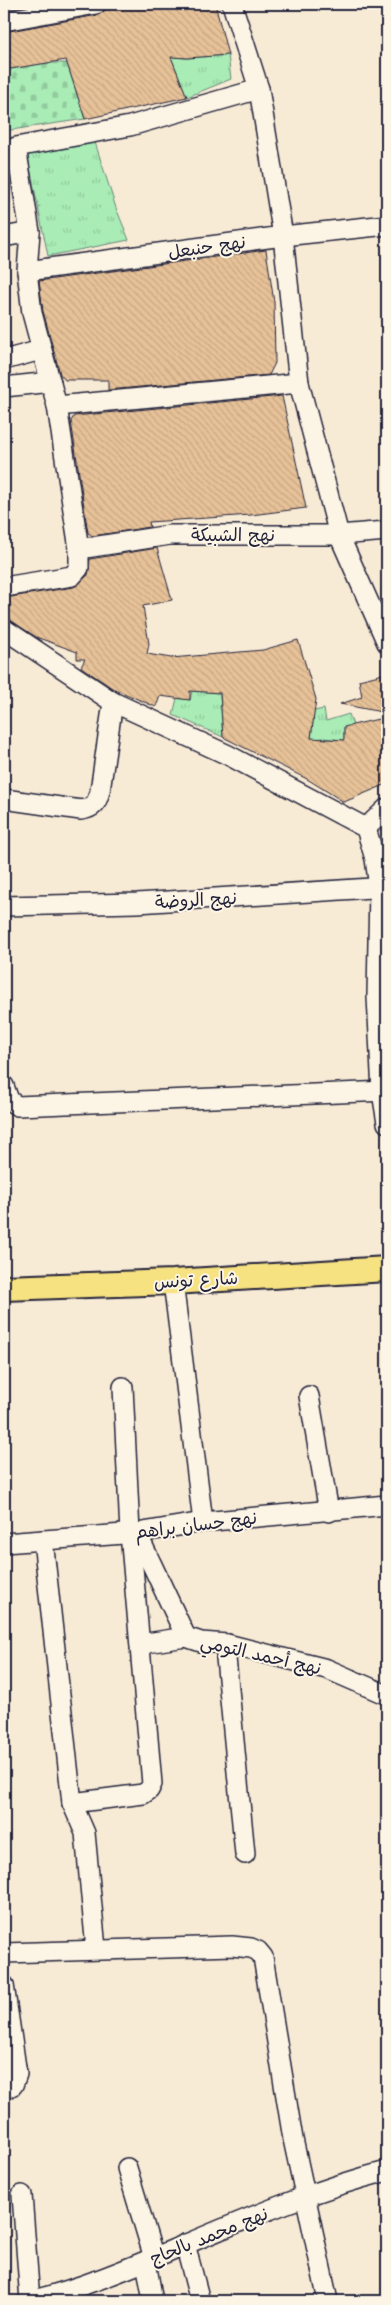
<svg xmlns="http://www.w3.org/2000/svg" width="391" height="2305" font-family="'Shantell Sans','Playpen Sans Arabic',sans-serif">
<style>
.grass{fill:url(#grass-tufts);stroke:#668778}
.cemetery{fill:url(#cemetery-stones);stroke:#668778}
.building{fill:url(#building-back-hatch);stroke:#22223b}
.lines{fill:none;stroke-linecap:round;stroke-linejoin:round}
.minor-casing{stroke:#22223b;stroke-width:22}
.major-casing{stroke:#22223b;stroke-width:28}
.minor{stroke:#fcf5e5;stroke-width:19}
.major{stroke:#f7e281;stroke-width:24}
.labels{text-anchor:middle;dominant-baseline:central;stroke-width:4;stroke-linejoin:round;paint-order:stroke}
.street-label{font-size:18px;fill:#22223b;stroke:#fcf5e5}
</style>
<defs>
<pattern id="grass-tufts" width="24" height="20" patternUnits="userSpaceOnUse" patternTransform="scale(1.25)"><rect width="24" height="20" fill="#a9ecb6"/><path d="M3 7l-1-3M5 7V3M7 7l1-3M15 17l-1-3M17 17v-4M19 17l1-3" fill="none" stroke="#91ca9d"/></pattern>
<pattern id="cemetery-stones" width="16" height="16" patternUnits="userSpaceOnUse" patternTransform="scale(1.25)"><rect width="16" height="16" fill="#a9ecb6"/><path d="M2 7V4a2 2 0 0 1 4 0v3zM10 15v-3a2 2 0 0 1 4 0v3z" fill="#91ca9d"/></pattern>
<pattern id="building-back-hatch" width="6" height="6" patternUnits="userSpaceOnUse" patternTransform="scale(1.25)"><rect width="6" height="6" fill="#e7c298"/><path d="M-1 5l2 2M0 0l6 6M5-1l2 2" fill="none" stroke="#c6a684"/></pattern>
</defs>
<rect width="100%" height="100%" fill="#f8ebd6"/>
<filter id="ink" filterUnits="userSpaceOnUse"><feTurbulence type="fractalNoise" baseFrequency=".02" numOctaves="2"/><feDisplacementMap in="SourceGraphic" scale="10" xChannelSelector="R" yChannelSelector="G"/><feConvolveMatrix kernelMatrix="1 2 1 2 8 2 1 2 1" color-interpolation-filters="sRGB"/></filter>
<g filter="url(#ink)">
<!-- grass -->
<g class="grass">
<path d="M228,55L231,79L187,97L171,57L187,58Z"/>
<path d="M93,136L116,208L129,240L48,256L26,148Z"/>
<path d="M192,691L220,693L223,737L173,715L177,698L190,700Z"/>
<path d="M324,709L326,721L349,714L353,725L344,728V740L321,738L310,750L314,711Z"/>
</g>
<!-- cemetery -->
<path class="cemetery" d="M45,63H67L85,119L4,131V70Z"/>
<!-- building -->
<g class="building">
<path d="M136,4H215L228,55L187,58L171,57L187,97L85,119L66,60L4,70V32L98,15L105,10Z"/>
<path d="M266,250L274,302L275,363L269,375L108,390V380H65L60,374L43,311L39,281Z"/>
<path d="M282,396L306,508L251,515L149,522L150,527L92,536L88,533L71,421L74,416Z"/>
<path d="M157,548L172,600L143,606L149,644L147,654L171,658L263,650L298,640L316,699L311,738L344,740V727L387,717V784L344,802L307,779L223,737L220,693L190,691V700L160,696L156,707L112,688L81,667L85,659H77V652L36,637L10,620L4,618V598L74,587L88,575L90,559Z"/>
<path d="M387,673V713L340,704L362,697L359,680Z"/>
</g>
<g class="lines">
<defs>
<g id="minor">
<path d="M232,4L259,89L283,236L299,383L339,535L387,643"/>
<path d="M4,21L96,4"/>
<path d="M4,237L30,232"/>
<path d="M27,271L283,236L387,225"/>
<path d="M4,360L41,350"/>
<path d="M4,387L51,382"/>
<path d="M57,406L299,383"/>
<path d="M79,549L170,535H339L387,531"/>
<path d="M4,587L72,576L79,568V549L57,406L32,313L27,271L30,232L16,147L130,126L259,89"/>
<path d="M4,629L113,702L228,755L366,828L375,859L379,887L377,997L382,1092L387,1123"/>
<path d="M4,799L81,810C94,808 97,803 100,791L113,702"/>
<path d="M366,828L387,808"/>
<path d="M4,906L137,903L387,887"/>
<path d="M4,1086L9,1100L17,1106L387,1091"/>
<path d="M173,1282L203,1522"/>
<path d="M309,1396L329,1512"/>
<path d="M137,1533L186,1637L201,1642L227,1644L327,1669L387,1695"/>
<path d="M43,1540L72,1803L85,1833L96,1949"/>
<path d="M4,1543L137,1533L203,1522L387,1505"/>
<path d="M140,1644L186,1637"/>
<path d="M227,1644L226,1658L245,1854"/>
<path d="M72,1803L143,1794L149,1790L152,1784L130,1533L123,1387"/>
<path d="M4,1953L232,1946L251,1948L258,1951L263,1957L293,2139L328,2301"/>
<path d="M4,1985L17,2074L13,2085L4,2090"/>
<path d="M127,2168L154,2258"/>
<path d="M22,2195L30,2301"/>
<path d="M185,2244L200,2301"/>
<path d="M146,2262L153,2301"/>
<path d="M30,2301C83,2288 134,2266 184,2245C250,2217 317,2189 387,2171"/>
</g>
<path id="major" d="M4,1288L173,1282L387,1269"/>
</defs>
<!-- minor casing -->
<use href="#minor" class="minor-casing"/>
<!-- major casing -->
<use href="#major" class="major-casing"/>
<!-- minor -->
<use href="#minor" class="minor"/>
<!-- major -->
<use href="#major" class="major"/>
</g>
</g>
<g class="labels">
<!-- street labels -->
<g class="street-label">
<text transform="translate(207 247) rotate(-8)">نهج حنبعل</text>
<text x="233" y="535">نهج الشبيكة</text>
<text transform="translate(196 900) rotate(-3)">نهج الروضة</text>
<text transform="translate(196 1280) rotate(-3)">شارع تونس</text>
<text transform="translate(196 1525) rotate(-7)">نهج حسان براهم</text>
<text transform="translate(261 1655) rotate(13)">نهج أحمد التومي</text>
<text transform="translate(209 2236) rotate(-22)">نهج محمد بالحاج</text>
</g>
</g>
<!-- margin -->
<rect width="391" height="2305" fill="none" stroke="#fcf5e5" stroke-width="20"/>
<rect x="10" y="10" width="371" height="2285" fill="none" stroke="#22223b" stroke-width="2" filter="url(#ink)"/>
</svg>
